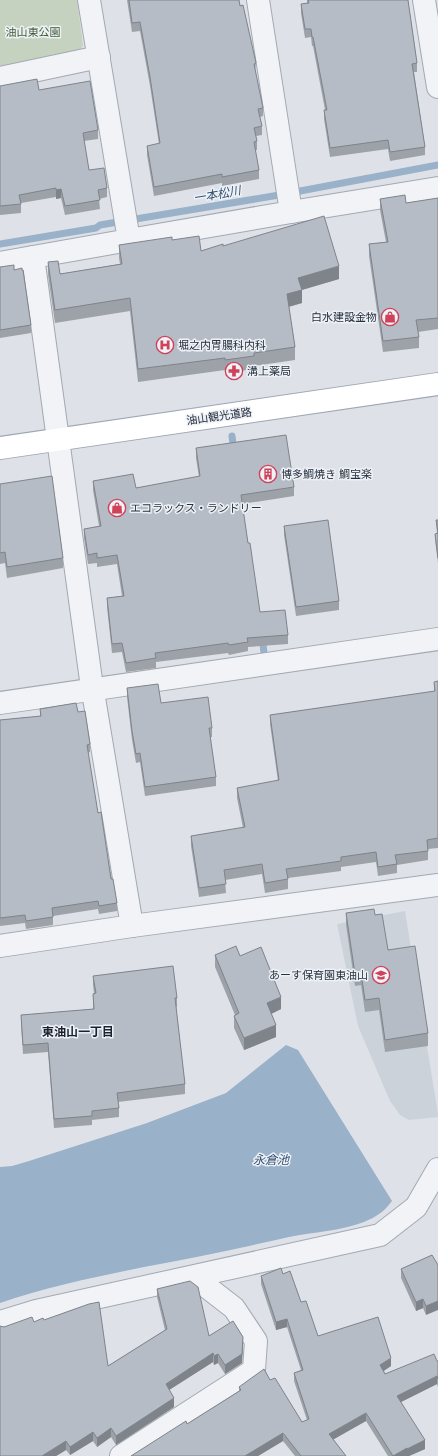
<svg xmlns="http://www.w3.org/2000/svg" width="438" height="1456" font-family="Quicksand,'Noto Sans JP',sans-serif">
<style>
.built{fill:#ccd2da}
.green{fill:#c5d2bf}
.water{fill:#99b1c9}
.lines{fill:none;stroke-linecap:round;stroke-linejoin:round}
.stream{stroke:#99b1c9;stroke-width:7}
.minor-casing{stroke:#a3a9b2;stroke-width:24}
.major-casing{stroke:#9ea7b4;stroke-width:24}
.minor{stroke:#f1f3f6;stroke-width:22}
.major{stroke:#fff;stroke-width:22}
.wall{fill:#9da2a9}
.shaded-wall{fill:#7f848a}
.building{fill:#b6bcc5;stroke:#7f848a}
.labels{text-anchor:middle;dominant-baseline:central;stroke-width:3;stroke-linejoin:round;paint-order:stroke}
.park-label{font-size:11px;fill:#3d5b34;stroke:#eef1f6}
.poi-label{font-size:11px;fill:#27313f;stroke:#eef1f6;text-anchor:start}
.street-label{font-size:11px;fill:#27313f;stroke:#eef1f6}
.water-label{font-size:12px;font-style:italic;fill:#315074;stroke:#eef1f6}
.neighbourhood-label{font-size:12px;font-weight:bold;fill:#1a2230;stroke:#eef1f6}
</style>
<rect width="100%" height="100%" fill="#dee2e8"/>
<!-- built -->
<path class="built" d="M405,911L438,1114V1117L409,1120L400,1115L390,1101L358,1026L337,924Z"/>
<!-- green -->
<path class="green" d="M0,0H77L83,45L78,56L0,70Z"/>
<!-- water -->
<path class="water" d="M286,1045L298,1050L392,1201C384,1212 376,1217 364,1222C340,1231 314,1232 289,1237C241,1248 193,1258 144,1267C95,1277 47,1287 0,1303V1167L12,1166L29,1161L147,1123L226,1093Z"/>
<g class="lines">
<!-- stream -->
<g class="stream">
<path d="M0,244L96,228L100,225L279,195L438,165"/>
<path d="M232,436L234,452"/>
<path d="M262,636L264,653"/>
</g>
<defs>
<g id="minor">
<path d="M89,0L129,240L33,257L91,680L132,926"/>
<path d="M424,0L438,87"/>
<path d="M0,78L99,57"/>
<path d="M291,212L438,188"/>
<path d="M129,240L291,212L258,0"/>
<path d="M0,263L33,257"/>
<path d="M0,703L438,639"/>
<path d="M0,946L132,926L438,885"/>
<path d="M0,1322L36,1311L380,1235L416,1207L438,1169"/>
<path d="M121,1456L254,1370L256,1341L234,1308L194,1277"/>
</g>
<path id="major" d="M0,448L438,384"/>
</defs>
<!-- minor casing -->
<use href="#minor" class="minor-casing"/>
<!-- major casing -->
<use href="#major" class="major-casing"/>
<!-- minor -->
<use href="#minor" class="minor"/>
<!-- major -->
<use href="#major" class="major"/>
</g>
<!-- wall -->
<g class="wall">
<path d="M127,0H239L256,63L255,72L263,108V116L260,117L262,126V135L256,136L257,141V150H255L259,170V179L222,186V183L154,196L147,155V146L159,144L150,86L140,31L132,32Z"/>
<path d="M307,0H408L417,63V72H414L425,147V155L390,161L388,149L330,157L324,119V110H325L313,46H312L311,37L305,38L301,13V4L307,3Z"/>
<path d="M0,86L39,90L98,130V139L84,141L89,170L107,188V197L99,199L100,209L65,215L61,198L56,199V197L21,203V213L0,215Z"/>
<path d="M438,198V329L418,332L419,337V348L383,352L369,256V244L386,242L380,210V199L406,203Z"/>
<path d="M172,240L201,251L223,246L339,279L302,290V303L289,307L295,347V360L254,366V369L225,373V370L138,382L130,311L55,323L48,275V262L60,274L120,264L119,258V245Z"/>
<path d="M0,267L14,270L31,325V333L0,338Z"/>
<path d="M196,448L294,487V496L242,504L248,543L260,612L288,635V644L248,647V651L229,655L228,653L156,662V668L126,672L122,652L112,653L107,607V598L122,596L117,564L97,567V563L88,564L84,538V529L99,526L93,490V481L136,488L199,477L196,458Z"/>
<path d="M0,484L63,558V568L7,578L5,563L0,564Z"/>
<path d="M436,520H438V563L435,539V534H437Z"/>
<path d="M284,526L339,601V610L296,616L284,535Z"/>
<path d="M438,681V848L428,849V860L397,865V873L378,876L376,862L341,867V871L288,878V889L265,893L262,874L225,880L226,893L199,897L191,846V836L243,828L237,798V788L278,781L270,724V715L434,692V682Z"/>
<path d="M127,688L161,703L212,728V737H210L216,777V786L145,796L140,762L136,763L132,740L127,697Z"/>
<path d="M40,709L78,712L90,744V752L88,753L98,813L117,903V911L99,914L98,909L53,916V925L26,929L25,923L0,926V720L40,716Z"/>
<path d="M346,913L375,915L388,950L428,1033V1046L385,1052L379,1010L365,1012L361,985L355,986L346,925Z"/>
<path d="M215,955L240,956L281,1009L271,1014L276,1037L244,1050L234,1028V1016L235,1015L215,967Z"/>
<path d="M93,976L177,998V1007H176L185,1084V1094L118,1102L119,1108V1117L92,1120V1125L54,1128L48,1052L23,1054L21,1024V1015L93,1009V994L94,993L93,985Z"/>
<path d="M432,1255L426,1315L423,1308L416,1311L401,1278V1269Z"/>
<path d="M283,1274L301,1302L318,1336L391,1366L384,1371L385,1374L438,1361V1387L437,1384L401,1402L425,1449L409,1456H388L366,1421L333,1439L346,1456H295L283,1441L258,1456H131L187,1424L239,1391V1387L270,1380L302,1422L307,1420L294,1381V1373L301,1370L287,1327L276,1330L261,1284V1276Z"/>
<path d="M157,1289L209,1336L243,1346L242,1363L225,1374L218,1363L214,1365L213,1362L169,1390L174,1407L116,1445L111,1437L97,1447L93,1441L70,1455L66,1450L56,1456H0L4,1327L44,1320L108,1366L165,1330L157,1297Z"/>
</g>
<!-- shaded-wall -->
<g class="shaded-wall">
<path d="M61,189V198L56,199V190Z"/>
<path d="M339,266V279L298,291V278Z"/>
<path d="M302,290V303L287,307V294Z"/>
<path d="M281,997V1009L267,1016V1003Z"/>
<path d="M276,1025V1037L244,1050V1038Z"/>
<path d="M423,1299V1308L416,1311V1302Z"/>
<path d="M438,1301V1310L426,1315V1306Z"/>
<path d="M287,1319V1327L276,1330V1322Z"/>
<path d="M243,1337L242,1363L225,1374V1365Z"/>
<path d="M213,1353V1362L166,1392V1384Z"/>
<path d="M218,1354V1363L214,1365V1356Z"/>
<path d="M391,1358V1366L380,1373V1365Z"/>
<path d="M437,1376V1384L397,1404V1396Z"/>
<path d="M174,1398V1407L116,1445V1436Z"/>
<path d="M366,1413V1421L329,1442V1434Z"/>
<path d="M111,1428V1437L97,1447V1438Z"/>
<path d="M93,1432V1441L70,1455V1447Z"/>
<path d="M283,1433V1441L258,1456H245Z"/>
<path d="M425,1440V1449L409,1456H407V1449Z"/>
<path d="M66,1441V1450L56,1456H42Z"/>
<path d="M407,1448V1456H393Z"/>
</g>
<!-- building -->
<g class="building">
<path d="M129,0H239L240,6L243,5L256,63L254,64L263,108L258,109L262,126L254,128L257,141L254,142L259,170L222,177V174L154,187L147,146L160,143L150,77L140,22L132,23Z"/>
<path d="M308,0H408L417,63L412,64L425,147L390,152L388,140L330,148L324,110H327L313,37H312L311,29H305L301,4L309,3Z"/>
<path d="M37,79L39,90L90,81L98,130L83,133L89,170L104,168L107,188L98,190L100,200L65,206L61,189L56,190V188L19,195L21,204L0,206V86Z"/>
<path d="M405,195L406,203L438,198V318L416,320L419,337L383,341L369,244L388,242L380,199Z"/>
<path d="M324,216L339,266L298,278L302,290L287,294L295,347L254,353V356L225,360V358L138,369L130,298L55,310L48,262L58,261L60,274L122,264L119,245L172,237V240L199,236L201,251L223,244V246Z"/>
<path d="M14,265V270L22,268V270H23L31,325L0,330V267Z"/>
<path d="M286,435L294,487L241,495L248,543H250L260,612L285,610L288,635L247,638L248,642L229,645L228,643L155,653L156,658L126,663L122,643L112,644L107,598L124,596L117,555L97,558V553L88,555L84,529L101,526L93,481L133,474L136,488L200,476L196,448Z"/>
<path d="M52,476L63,558L7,567L5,552L0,553V484Z"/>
<path d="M328,520L339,601L296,607L284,526Z"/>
<path d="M436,520H438V533Z"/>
<path d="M438,533V558L435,534Z"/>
<path d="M438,681V838L427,840L428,851L395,855L397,864L378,867L376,852L341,857V861L286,869L288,879L265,883L262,864L224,870L226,884L199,888L191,836L245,827L237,788L279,780L270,715L435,691L434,682Z"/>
<path d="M158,684L161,703L208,697L212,728H209L216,777L145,787L140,753L136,754L132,731L127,688Z"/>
<path d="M76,703L78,712L85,711L90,744L87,745L98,813L101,812L111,879H113L117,903L99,906L98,901L52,908L53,917L26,921L25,915L0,918V720L41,716L40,709Z"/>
<path d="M374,909L375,915L382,914L388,950L415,946L428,1033L385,1040L379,998L365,1000L361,973L355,974L346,913Z"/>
<path d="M236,946L240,956L261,947L281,997L267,1003L276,1025L244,1038L234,1016L239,1013L215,955Z"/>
<path d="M173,966L177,998H175L185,1084L117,1093L119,1108L92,1111V1116L54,1119L48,1043L23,1045L21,1015L94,1009L93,994L96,993L93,976Z"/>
<path d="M432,1255L438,1265V1301L426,1306L423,1299L416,1302L401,1269Z"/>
<path d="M281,1268L283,1274L290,1271L301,1302L306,1301L318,1336L378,1317L391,1358L380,1365L385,1374L434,1354L437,1361H438V1379L437,1376L397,1396L425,1440L407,1449V1448L393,1456L366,1413L329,1434L346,1456H301L283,1433L245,1456H131L186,1421L187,1424L241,1390L239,1387L264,1369L270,1380L275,1378L302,1422L309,1419L294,1373L303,1370L287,1319L276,1322L261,1276Z"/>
<path d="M190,1281L198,1287L209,1336L233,1321L243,1337L242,1354L225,1365L218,1354L214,1356L213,1353L166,1384L174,1398L116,1436L111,1428L97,1438L93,1432L70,1447L66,1441L42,1456H0V1326L4,1327L32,1317L34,1322L43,1318L44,1320L89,1304L99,1302L108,1366L167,1329L157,1289Z"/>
</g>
<!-- icons -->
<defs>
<symbol id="shop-ring" viewBox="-11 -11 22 22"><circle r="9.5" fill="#eef1f6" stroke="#d0415a" stroke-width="1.5"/><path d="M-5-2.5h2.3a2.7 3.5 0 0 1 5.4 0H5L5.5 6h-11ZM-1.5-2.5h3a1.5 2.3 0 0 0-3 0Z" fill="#d0415a"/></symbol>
<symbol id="hospital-ring" viewBox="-11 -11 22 22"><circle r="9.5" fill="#eef1f6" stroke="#d0415a" stroke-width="1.5"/><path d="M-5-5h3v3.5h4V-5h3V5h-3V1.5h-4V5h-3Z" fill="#d0415a"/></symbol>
<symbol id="pharmacy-ring" viewBox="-11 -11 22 22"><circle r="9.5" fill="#eef1f6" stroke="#d0415a" stroke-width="1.5"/><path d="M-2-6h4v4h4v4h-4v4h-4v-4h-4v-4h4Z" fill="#d0415a"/></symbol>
<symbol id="building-ring" viewBox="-11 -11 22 22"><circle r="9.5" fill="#eef1f6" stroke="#d0415a" stroke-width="1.5"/><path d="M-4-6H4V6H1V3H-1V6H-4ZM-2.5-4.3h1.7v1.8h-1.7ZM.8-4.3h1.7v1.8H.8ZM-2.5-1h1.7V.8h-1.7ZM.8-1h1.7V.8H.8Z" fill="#d0415a"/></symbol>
<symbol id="school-ring" viewBox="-11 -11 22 22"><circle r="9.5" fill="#eef1f6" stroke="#d0415a" stroke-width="1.5"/><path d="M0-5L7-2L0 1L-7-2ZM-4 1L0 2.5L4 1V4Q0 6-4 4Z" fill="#d0415a"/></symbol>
</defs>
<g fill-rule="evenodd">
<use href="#shop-ring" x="380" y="307" width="20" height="20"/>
<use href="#hospital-ring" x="155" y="335" width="20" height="20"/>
<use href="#pharmacy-ring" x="224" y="361" width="20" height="20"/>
<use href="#building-ring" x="258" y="464" width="20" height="20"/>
<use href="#shop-ring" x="107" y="498" width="20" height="20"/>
<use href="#school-ring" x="371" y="965" width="20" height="20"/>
</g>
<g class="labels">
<!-- park labels -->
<g class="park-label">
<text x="33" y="32">油山東公園</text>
</g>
<!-- poi labels -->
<g class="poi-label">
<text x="377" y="317" text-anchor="end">白水建設金物</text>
<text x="178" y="345">堀之内胃腸科内科</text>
<text x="247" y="371">溝上薬局</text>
<text x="281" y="474">博多鯛焼き 鯛宝楽</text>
<text x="130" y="508">エコラックス・ランドリー</text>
<text x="368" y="975" text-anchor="end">あーす保育園東油山</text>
</g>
<!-- street labels -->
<g class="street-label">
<text transform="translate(219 416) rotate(-8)">油山観光道路</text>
</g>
<!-- water labels -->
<g class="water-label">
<text transform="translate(217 194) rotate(-10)">一本松川</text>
<text x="271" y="1159">永倉池</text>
</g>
<!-- neighbourhood labels -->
<g class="neighbourhood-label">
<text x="78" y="1031">東油山一丁目</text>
</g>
</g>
</svg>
